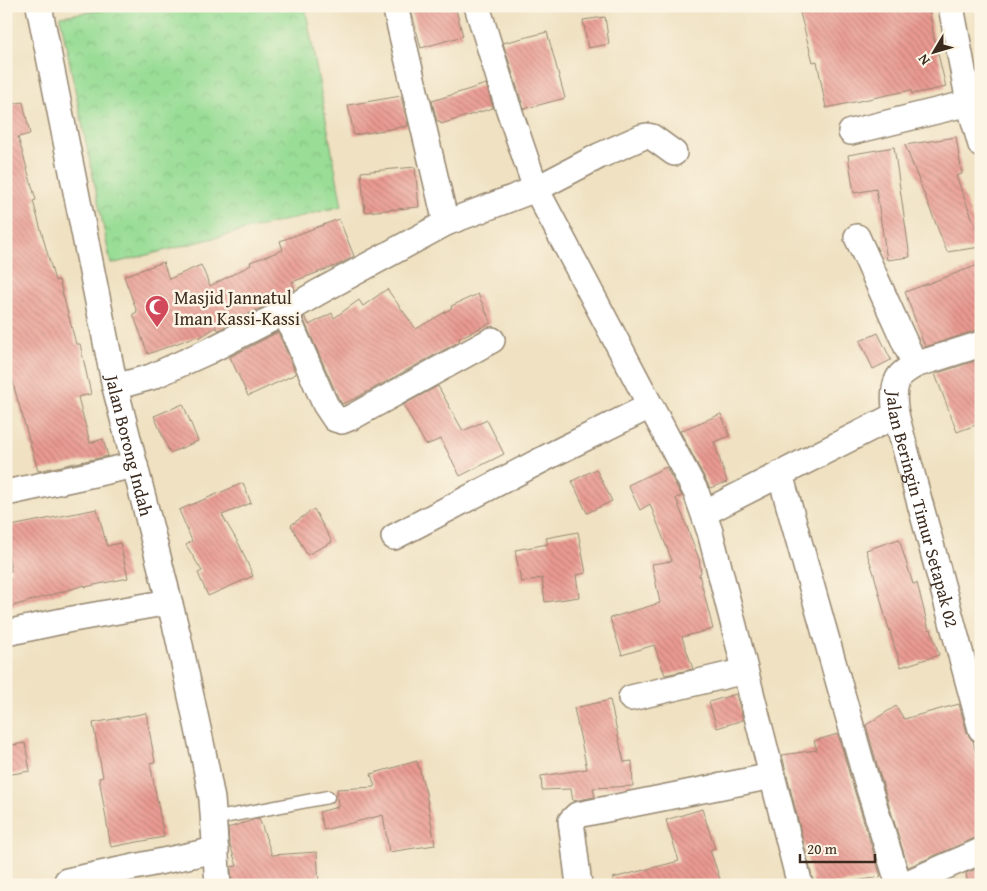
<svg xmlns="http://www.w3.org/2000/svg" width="987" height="891" font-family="'Gentium Book Plus',serif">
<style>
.park{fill:url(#park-crowns);stroke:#6a845a}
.building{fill:url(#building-back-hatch)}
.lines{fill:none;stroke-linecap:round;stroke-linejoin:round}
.lane-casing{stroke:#958670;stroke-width:15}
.street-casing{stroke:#958670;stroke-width:28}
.lane{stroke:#fff;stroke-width:12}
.street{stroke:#fff;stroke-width:25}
.labels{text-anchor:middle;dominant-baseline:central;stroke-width:5;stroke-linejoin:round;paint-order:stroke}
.poi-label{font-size:18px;fill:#3b2a1e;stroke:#fcf5e5;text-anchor:start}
.street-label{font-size:18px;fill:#3b2a1e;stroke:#fcf5e5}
</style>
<defs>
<pattern id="park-crowns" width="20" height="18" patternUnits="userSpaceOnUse" patternTransform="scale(1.25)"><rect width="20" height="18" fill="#99dd96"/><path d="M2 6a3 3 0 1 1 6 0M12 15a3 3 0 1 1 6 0" fill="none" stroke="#85be81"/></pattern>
<pattern id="building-back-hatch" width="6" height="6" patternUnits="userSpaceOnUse" patternTransform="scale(1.25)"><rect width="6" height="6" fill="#ea9a91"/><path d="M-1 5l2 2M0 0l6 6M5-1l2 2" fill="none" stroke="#bf7e76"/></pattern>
</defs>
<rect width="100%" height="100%" fill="#fcf5e5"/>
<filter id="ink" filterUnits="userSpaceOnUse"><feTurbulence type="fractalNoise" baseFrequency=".02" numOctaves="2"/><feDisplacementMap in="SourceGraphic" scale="10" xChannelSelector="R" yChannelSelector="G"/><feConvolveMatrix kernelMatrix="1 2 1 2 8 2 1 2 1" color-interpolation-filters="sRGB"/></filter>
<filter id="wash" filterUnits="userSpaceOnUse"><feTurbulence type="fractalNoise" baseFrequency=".0096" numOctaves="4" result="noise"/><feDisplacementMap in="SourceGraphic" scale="20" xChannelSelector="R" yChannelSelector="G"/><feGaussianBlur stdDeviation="1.12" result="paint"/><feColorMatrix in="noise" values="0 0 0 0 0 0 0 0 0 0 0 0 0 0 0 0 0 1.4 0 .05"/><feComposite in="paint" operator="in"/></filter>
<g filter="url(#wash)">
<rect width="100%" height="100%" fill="#efe1c1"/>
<!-- park -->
<path class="park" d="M134,6H305L342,206L111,264L60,16Z"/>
<g id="blocks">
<!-- building -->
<g class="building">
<path d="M410,6H455L463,36L421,48Z"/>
<path d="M830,6H928L933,29H932L946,87L912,94L911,90L826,108L817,61L813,62L800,13Z"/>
<path d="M605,17L609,44L588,48L583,20Z"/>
<path d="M547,32L565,98L524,109L503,43Z"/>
<path d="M486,84L493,108L441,124L440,121H437L432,101Z"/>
<path d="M401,96L408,126L354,135L348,105Z"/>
<path d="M23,102L30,134L18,137L36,200L33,201L55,281L59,280L76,344H80L91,394L78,397L90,443L103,439L108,456L38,471L10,373L6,374V105Z"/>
<path d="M956,137L962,174L956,176L981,241V247L947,252L905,145Z"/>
<path d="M894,147L910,257L887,260L876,189L854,193L848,155Z"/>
<path d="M415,167L419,207L365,212L361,172Z"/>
<path d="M339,219L354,256L338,265L292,282L295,289L278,299L218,330L216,327L199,338L197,336L148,354L133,314L137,312L124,276L163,262L169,279L201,265L210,286L251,265L250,262L283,250L280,241Z"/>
<path d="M981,264V330H977L925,347L905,292Z"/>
<path d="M387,289L416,329L452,308L451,306L478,294L491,323L459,338L460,341L356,398L342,404L338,397L303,318L305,317L309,325L332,313L334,318L359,300L363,306Z"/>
<path d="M278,332L296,374L248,396L230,357Z"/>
<path d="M878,333L891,360L873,369L860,341Z"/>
<path d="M981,359V423L957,432L935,374Z"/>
<path d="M438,386L463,431L487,420L504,454L460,476L441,439L426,445L403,405Z"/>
<path d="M183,404L198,441L170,453L154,416Z"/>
<path d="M721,414L730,436L714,442L727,482L710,488L680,431Z"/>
<path d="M666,467L682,496L676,498L699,559L701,573L699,574L713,629L682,637L693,669L665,675L654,645L622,655L610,618L660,603L652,564L672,561L650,504L640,510L628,485Z"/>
<path d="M596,469L612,501L587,513L572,481Z"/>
<path d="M243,483L251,503L222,515L240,546L253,576L208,596L198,573L202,571L186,545L192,541L179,510Z"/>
<path d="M97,509L107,546L120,543L128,578L85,587V585L6,608V572L11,571L6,544V527Z"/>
<path d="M314,509L332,542L307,555L291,525Z"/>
<path d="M578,532L586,573L576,575L579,597L545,602L542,578L521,582L515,550L548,544L546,538Z"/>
<path d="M899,539L913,584L917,583L929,630L931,629L939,655L901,667L885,616L874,574L866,550Z"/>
<path d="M736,694L743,720L717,728L709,702Z"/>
<path d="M610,700L624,762L632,761L633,786L593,788L595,797L573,801L571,789L542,790L541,776L587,769L574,708Z"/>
<path d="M959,704L967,733L971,739L973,741L981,773V837L975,838L908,867L880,775L866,725L896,706L904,719Z"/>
<path d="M146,713L155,762L150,763L164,837L111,847L99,778L103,777L93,723Z"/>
<path d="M838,734L852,783L881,877L830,885H814L782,755L817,750L814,741Z"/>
<path d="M25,743L30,771L6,775V746Z"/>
<path d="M417,761L426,793L435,845L389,852L383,815L324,830L319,812L338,807L337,789L375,787L371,774Z"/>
<path d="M702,809L715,848L710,850L722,885H613V878L679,861L666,820Z"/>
<path d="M259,818L272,855L317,852L319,885H232L231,867L237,866L229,842L228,828Z"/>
<path d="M981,867V885H968L966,873Z"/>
</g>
</g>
</g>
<g filter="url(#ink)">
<use href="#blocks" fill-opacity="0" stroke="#958670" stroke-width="1"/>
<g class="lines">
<defs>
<path id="lane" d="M213,819L328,797"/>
<g id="street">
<path id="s1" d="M39,6L115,387L178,636L203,752L212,799L218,885"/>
<path d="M395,6L446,223"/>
<path d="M477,6L507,104L536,189L696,492L710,532L800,885"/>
<path d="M951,6L969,103L981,145"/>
<path d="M851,132L969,103"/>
<path d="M857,237L915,365"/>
<path d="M285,312L325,404L335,419L342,421L352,417L492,340"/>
<path id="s2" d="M981,344L915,365C909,369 900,373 897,381C892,394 895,412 899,426L981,729"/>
<path d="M115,387L151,377L209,351L285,312L317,293L446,223L536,189L599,156L642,137L647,136L652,137L674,153"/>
<path d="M780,474L866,779L899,885"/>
<path d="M6,493L135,465"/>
<path d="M704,513L896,415"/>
<path d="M394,537L557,452L650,406"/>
<path d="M6,633L67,620L169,602"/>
<path d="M631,698L745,671"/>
<path d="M67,881L216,850"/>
<path d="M579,885L571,821L577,815L772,776"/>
<path d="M903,885L981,851"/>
</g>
</defs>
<!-- lane casing -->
<use href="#lane" class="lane-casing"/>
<!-- street casing -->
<use href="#street" class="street-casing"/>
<!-- lane -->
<use href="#lane" class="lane"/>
<!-- street -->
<use href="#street" class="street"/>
</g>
</g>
<!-- icons -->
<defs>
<symbol id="mosque-pin" viewBox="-11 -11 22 30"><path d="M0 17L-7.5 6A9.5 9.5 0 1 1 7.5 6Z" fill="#d1495b" stroke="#fcf5e5"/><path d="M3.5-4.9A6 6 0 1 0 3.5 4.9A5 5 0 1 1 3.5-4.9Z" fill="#fff"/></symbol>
</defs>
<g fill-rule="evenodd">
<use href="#mosque-pin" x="143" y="293" width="28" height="38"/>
</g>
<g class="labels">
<!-- poi labels -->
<g class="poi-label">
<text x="174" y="297">Masjid Jannatul<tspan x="174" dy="21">Iman Kassi-Kassi</tspan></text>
</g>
<!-- street labels -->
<g class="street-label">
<text stroke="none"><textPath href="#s1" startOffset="449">Jalan Borong Indah</textPath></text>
<text stroke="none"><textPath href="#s2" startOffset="226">Jalan Beringin Timur Setapak 02</textPath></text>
</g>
</g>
<!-- margin -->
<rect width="987" height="891" fill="none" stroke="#fcf5e5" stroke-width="25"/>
<!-- north arrow -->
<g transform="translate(934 52) rotate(232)" stroke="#fcf5e5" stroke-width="4" paint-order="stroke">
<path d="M0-4L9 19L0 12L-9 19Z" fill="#3b2a1e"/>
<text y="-8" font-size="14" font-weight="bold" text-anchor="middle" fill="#3b2a1e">N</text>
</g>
<!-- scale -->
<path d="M800 854v8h75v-8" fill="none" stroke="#3b2a1e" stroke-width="2.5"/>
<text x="807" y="854" font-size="15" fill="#3b2a1e" stroke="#fcf5e5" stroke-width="4" paint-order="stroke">20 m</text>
</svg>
